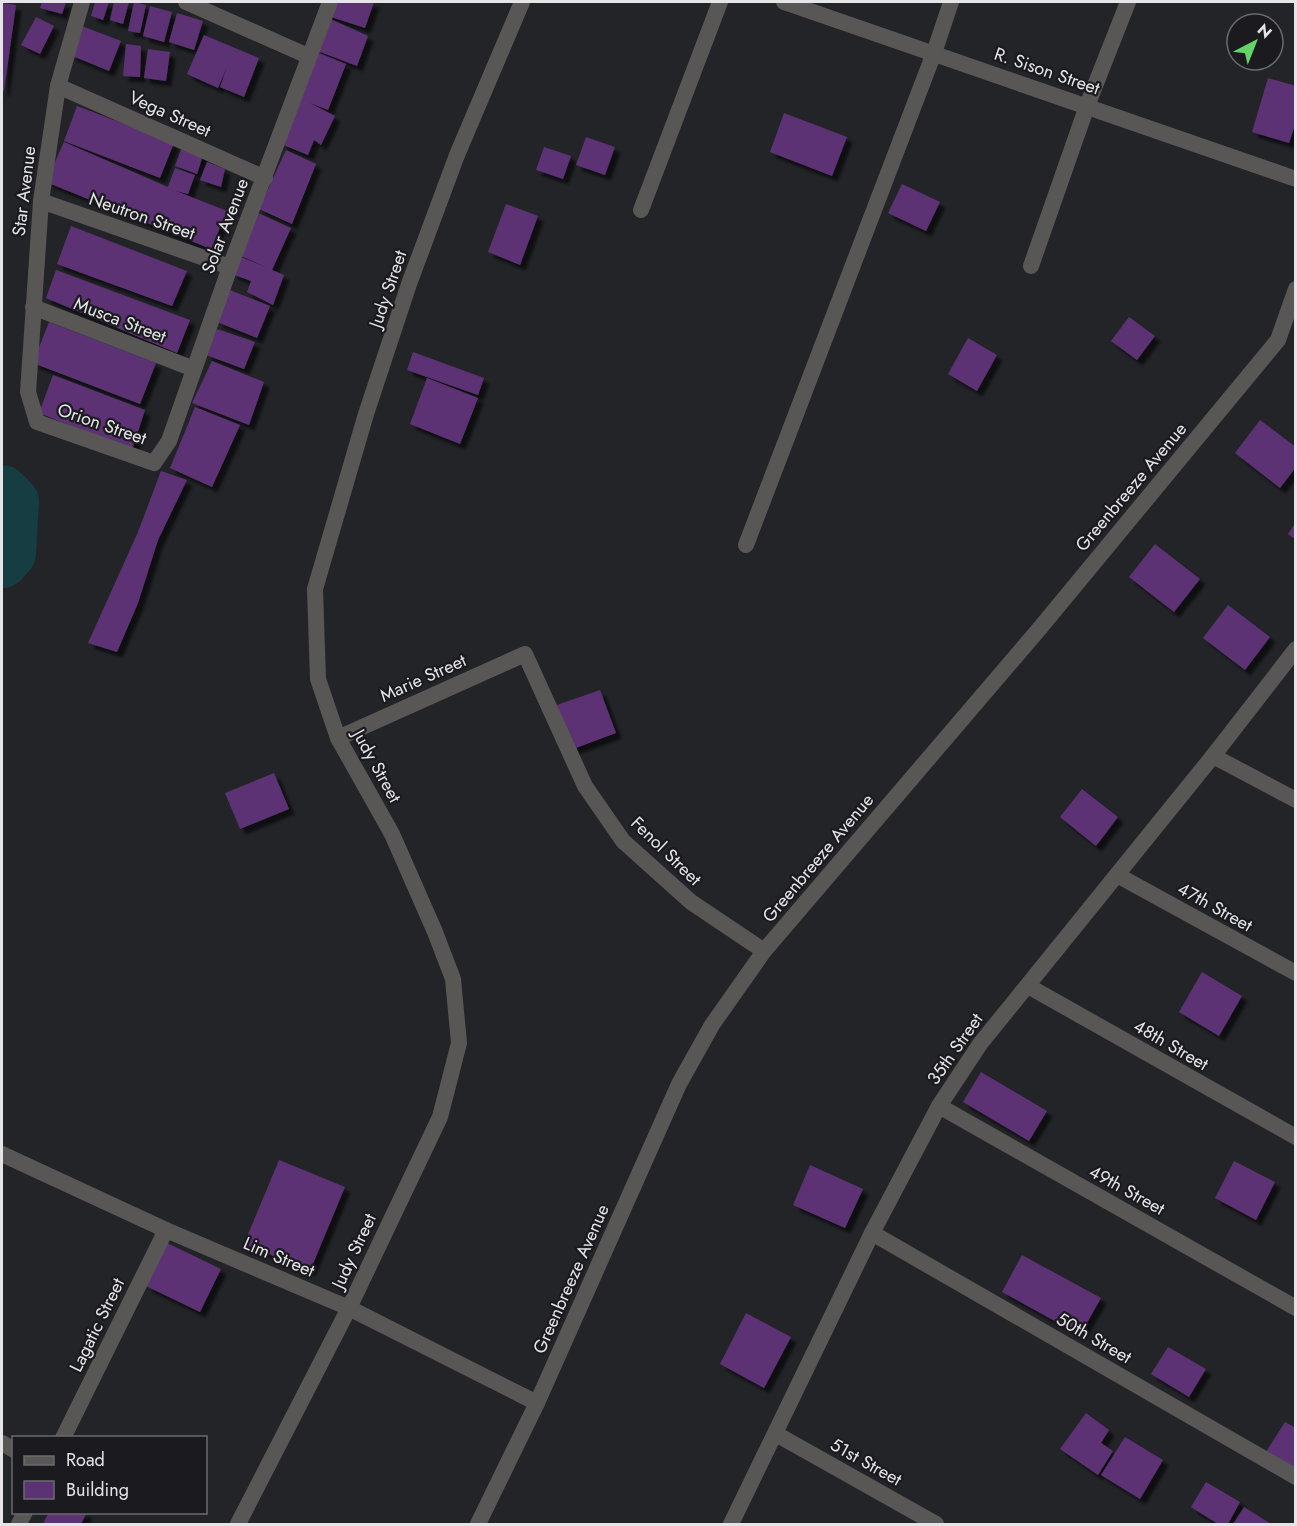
<svg xmlns="http://www.w3.org/2000/svg" width="1297" height="1526" font-family="Jost,sans-serif">
<style>
.lines{fill:none;stroke-linecap:round;stroke-linejoin:round}
.river{stroke:#163e42;stroke-width:54}
.building{fill:#5b3374;filter:url(#shadow)}
.minor{stroke:#595656;stroke-width:16}
.labels{text-anchor:middle;dominant-baseline:central;stroke-width:4.5;stroke-linejoin:round;paint-order:stroke}
.street-label{font-size:18px;fill:#e5e5e8;stroke:#1a1a1f}
</style>
<defs>
<filter id="shadow"><feDropShadow dx="5.5" dy="5.5" stdDeviation="1.5" flood-color="#0009"/></filter>
</defs>
<rect width="100%" height="100%" fill="#232428"/>
<g class="lines">
<!-- river -->
<path class="river" d="M2,492L12,502L9,553L2,561"/>
</g>
<!-- building -->
<g class="building">
<path d="M42,2H66L62,14L40,8Z"/>
<path d="M95,2H109L103,20L91,16Z"/>
<path d="M114,2H129L123,24L110,20Z"/>
<path d="M134,2L146,5L140,33L128,31Z"/>
<path d="M330,2H374L365,28L325,15Z"/>
<path d="M2,3L16,5L4,91L2,90Z"/>
<path d="M150,6L172,12L164,42L143,36Z"/>
<path d="M177,13L203,21L194,50L169,42Z"/>
<path d="M36,17L54,26L40,54L21,45Z"/>
<path d="M326,17L368,36L357,66L315,50Z"/>
<path d="M82,26L121,41L109,71L70,55Z"/>
<path d="M204,35L259,58L244,97L220,87L227,67L218,88L187,74Z"/>
<path d="M126,44L141,46L140,77L123,76Z"/>
<path d="M148,49L170,52L166,81L144,78Z"/>
<path d="M319,53L346,64L328,110L310,103L335,116L321,145L314,140L308,155L281,144Z"/>
<path d="M1268,78L1296,86V122L1289,143L1252,132Z"/>
<path d="M77,106L174,143L160,178L64,141Z"/>
<path d="M784,113L847,137L832,176L770,152Z"/>
<path d="M586,137L615,147L605,175L576,165Z"/>
<path d="M64,142L168,187L175,168L195,175L188,194L176,191L227,211L211,249L46,182Z"/>
<path d="M183,144L204,152L197,174L175,166Z"/>
<path d="M544,147L571,156L563,179L536,170Z"/>
<path d="M286,150L316,164L292,224L259,209Z"/>
<path d="M207,162L225,169L221,187L200,180Z"/>
<path d="M902,184L940,202L926,231L888,213Z"/>
<path d="M506,204L538,216L520,265L488,252Z"/>
<path d="M258,213L291,228L272,270L284,275L273,305L247,292L251,281L232,274L241,257L268,268L239,255Z"/>
<path d="M71,226L187,271L172,306L57,264Z"/>
<path d="M56,270L190,320L177,353L46,298Z"/>
<path d="M230,290L270,306L257,338L217,322Z"/>
<path d="M1129,317L1155,336L1137,360L1111,341Z"/>
<path d="M49,322L156,363L140,404L33,363Z"/>
<path d="M217,329L255,342L244,369L206,355Z"/>
<path d="M968,338L997,355L977,391L948,374Z"/>
<path d="M413,352L484,378L478,395L407,370Z"/>
<path d="M212,361L264,382L249,425L192,403Z"/>
<path d="M53,375L145,410L132,450L39,413Z"/>
<path d="M427,378L478,398L460,444L410,424Z"/>
<path d="M195,407L240,425L212,487L170,468Z"/>
<path d="M1260,420L1296,447V467L1280,488L1235,453Z"/>
<path d="M161,471L187,480L158,540L138,603L117,652L88,643L138,532Z"/>
<path d="M1296,522V540L1288,534Z"/>
<path d="M1155,544L1200,579L1174,612L1129,577Z"/>
<path d="M1228,605L1270,637L1245,670L1203,638Z"/>
<path d="M600,690L616,733L573,749L557,705Z"/>
<path d="M274,773L289,809L240,829L225,793Z"/>
<path d="M1082,789L1118,817L1096,846L1060,817Z"/>
<path d="M1202,972L1242,996L1219,1036L1179,1012Z"/>
<path d="M981,1072L1047,1111L1029,1141L963,1102Z"/>
<path d="M279,1160L345,1187L310,1271L244,1244Z"/>
<path d="M1234,1161L1275,1182L1256,1220L1215,1198Z"/>
<path d="M810,1165L863,1189L845,1228L793,1205Z"/>
<path d="M167,1243L221,1269L200,1312L146,1286Z"/>
<path d="M1022,1255L1101,1298L1080,1335L1002,1292Z"/>
<path d="M746,1313L791,1337L764,1388L720,1364Z"/>
<path d="M1168,1347L1206,1369L1189,1397L1151,1374Z"/>
<path d="M1086,1413L1109,1430L1101,1443L1113,1451L1098,1475L1060,1449Z"/>
<path d="M1285,1422L1296,1428V1476L1264,1455Z"/>
<path d="M1125,1437L1163,1460L1140,1499L1101,1475Z"/>
<path d="M1206,1482L1240,1502L1228,1524H1218L1191,1507Z"/>
<path d="M1244,1507L1271,1524H1233Z"/>
<path d="M49,1512H87L81,1524H43Z"/>
</g>
<g class="lines">
<!-- minor -->
<g class="minor">
<path d="M82,2L58,86L41,201L28,392L37,422L154,463L169,441L230,267L330,2"/>
<path d="M186,2L308,56"/>
<path d="M784,2L1296,179"/>
<path d="M58,86L265,178"/>
<path d="M41,201L230,267"/>
<path d="M641,210L720,2"/>
<path d="M1031,266L1087,106L1128,2"/>
<path d="M33,307L194,369"/>
<path d="M746,545L934,53L951,2"/>
<path d="M338,738L525,654L585,786L623,841L691,902L764,951"/>
<path d="M1213,756L1296,800"/>
<path d="M1117,875L1296,973"/>
<path d="M1028,986L1296,1137"/>
<path d="M939,1106L1296,1308"/>
<path d="M2,1154L166,1230L349,1308L537,1403"/>
<path d="M872,1233L1296,1477"/>
<path d="M776,1434L936,1524"/>
<path d="M63,1438L166,1230"/>
<path d="M2,1443L14,1450"/>
<path d="M19,1524L25,1512"/>
<path d="M238,1524L349,1308L440,1117L459,1043L453,979L435,932L392,834L338,738L318,679L315,589L366,414L409,284L457,155L522,2"/>
<path d="M478,1524L537,1403L679,1084L712,1025L764,951L1040,628L1278,340L1296,289"/>
<path d="M731,1524L872,1233L939,1106L980,1044L1213,756L1296,649"/>
</g>
</g>
<g class="labels">
<!-- street labels -->
<g class="street-label">
<text transform="translate(1047 71) rotate(19)">R. Sison Street</text>
<text transform="translate(170 114) rotate(24)">Vega Street</text>
<text transform="translate(24 191) rotate(-83)">Star Avenue</text>
<text transform="translate(142 216) rotate(19)">Neutron Street</text>
<text transform="translate(225 226) rotate(-69)">Solar Avenue</text>
<text transform="translate(388 289) rotate(-71)">Judy Street</text>
<text transform="translate(120 320) rotate(21)">Musca Street</text>
<text transform="translate(102 424) rotate(19)">Orion Street</text>
<text transform="translate(1131 487) rotate(-50)">Greenbreeze Avenue</text>
<text transform="translate(423 678) rotate(-24)">Marie Street</text>
<text transform="translate(377 766) rotate(61)">Judy Street</text>
<text transform="translate(666 851) rotate(44)">Fenol Street</text>
<text transform="translate(818 858) rotate(-50)">Greenbreeze Avenue</text>
<text transform="translate(1215 907) rotate(29)">47th Street</text>
<text transform="translate(1171 1045) rotate(30)">48th Street</text>
<text transform="translate(955 1049) rotate(-55)">35th Street</text>
<text transform="translate(1127 1190) rotate(29)">49th Street</text>
<text transform="translate(354 1251) rotate(-65)">Judy Street</text>
<text transform="translate(279 1257) rotate(23)">Lim Street</text>
<text transform="translate(571 1279) rotate(-66)">Greenbreeze Avenue</text>
<text transform="translate(97 1325) rotate(-64)">Lagatic Street</text>
<text transform="translate(1094 1338) rotate(30)">50th Street</text>
<text transform="translate(866 1462) rotate(29)">51st Street</text>
</g>
</g>
<!-- border -->
<rect width="1297" height="1526" fill="none" stroke="#e5e5e8" stroke-width="6"/>
<!-- legend -->
<rect x="12" y="1436" width="195" height="78" fill="#1a1a1f" stroke="#6b6b6f" stroke-width="1.5"/>
<rect x="24" y="1456" width="30" height="9" fill="#595656" stroke="#6b6b6f" stroke-width="1.5"/>
<text x="66" y="1466" font-size="18" fill="#e5e5e8">Road</text>
<rect x="24" y="1481" width="30" height="18" fill="#5b3374" stroke="#6b6b6f" stroke-width="1.5"/>
<text x="66" y="1496" font-size="18" fill="#e5e5e8">Building</text>
<!-- north arrow -->
<g transform="translate(1255 42) rotate(42)"><circle r="28" fill="#1a1a1f" stroke="#6b6b6f" stroke-width="1.5"/>
<path d="M0-4.5L10 22L0 15L-10 22Z" fill="#62d469"/>
<text y="-9" font-size="16" font-weight="bold" text-anchor="middle" fill="#e5e5e8">N</text>
</g>
</svg>
